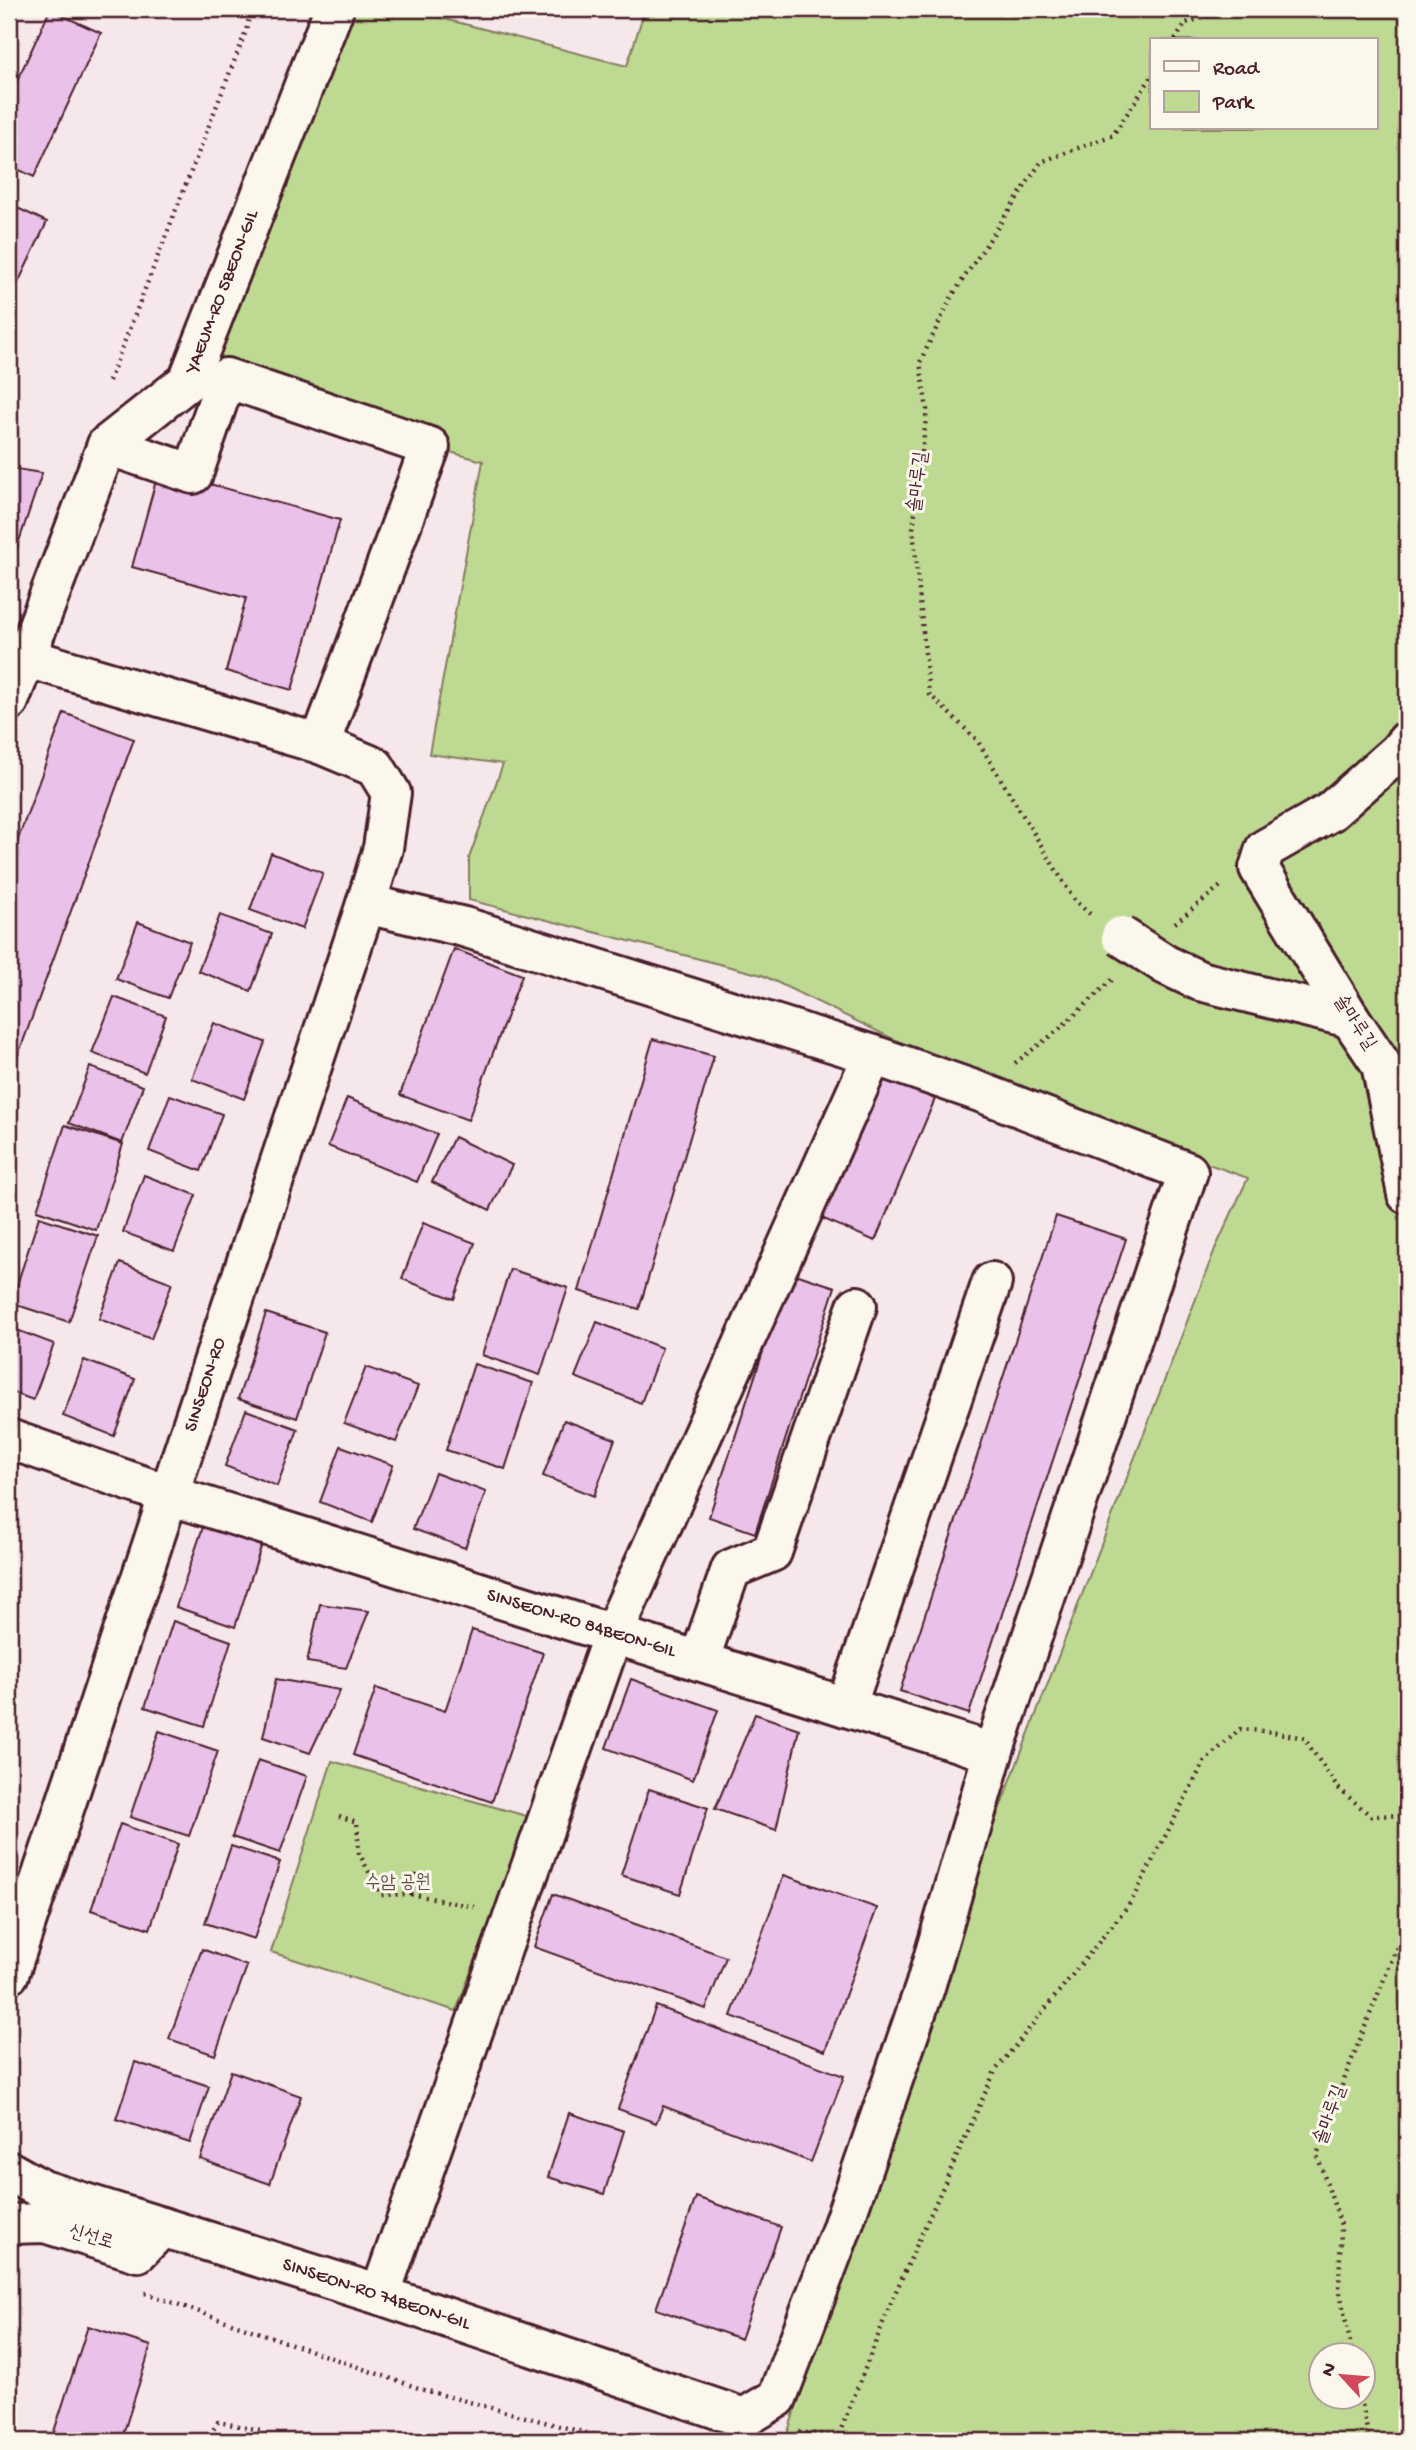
<svg xmlns="http://www.w3.org/2000/svg" width="1416" height="2450" font-family="'Gochi Hand','Poor Story',sans-serif">
<style>
.green{fill:#beda92;stroke:#847c5e;stroke-width:2;fill-rule:evenodd}
.building{fill:#e9c1e9;stroke:#4a1f2b;stroke-width:2}
.lines{fill:none;stroke-linecap:round;stroke-linejoin:round}
.minor-casing{stroke:#4a1f2b;stroke-width:44}
.path{stroke:#4a1f2b;stroke-width:4.5;stroke-dasharray:2 5;stroke-linecap:butt}
.minor{stroke:#fbf7ec;stroke-width:38}
.minor-bridge-casing{stroke:#4a1f2b;stroke-width:44;stroke-linecap:butt}
.minor-bridge{stroke:#fbf7ec;stroke-width:38}
.labels{text-anchor:middle;dominant-baseline:central;stroke-width:6;stroke-linejoin:round;paint-order:stroke}
.street-label{font-size:19px;fill:#4a1f2b;stroke:#fbf7ec}
.park-label{font-size:19px;fill:#674e45;stroke:#fbf7ec}
</style>
<rect width="100%" height="100%" fill="#f6e7eb"/>
<filter id="ink" filterUnits="userSpaceOnUse"><feTurbulence type="fractalNoise" baseFrequency=".0143" numOctaves="2"/><feDisplacementMap in="SourceGraphic" scale="14" xChannelSelector="R" yChannelSelector="G"/><feConvolveMatrix kernelMatrix="1 2 1 2 8 2 1 2 1" color-interpolation-filters="sRGB"/></filter>
<g filter="url(#ink)">
<!-- green -->
<g class="green">
<path d="M334,9H406L627,66L645,9H1407V2441H785L928,1995L1215,1249L1248,1178L994,1088L762,975L469,900V858L503,764L429,754L483,461L188,381ZM1152,40H1376V128H1152ZM1322,2356H1364V2398H1322Z"/>
<path d="M332,1761L530,1817L456,2011L271,1952Z"/>
</g>
<!-- building -->
<g class="building">
<path d="M50,10L101,33L34,177L9,165V98Z"/>
<path d="M9,204L47,222L9,302Z"/>
<path d="M9,468L42,473L9,571Z"/>
<path d="M159,470L340,520L292,690L226,671L246,598L132,567Z"/>
<path d="M64,713L134,739L9,1080V864Z"/>
<path d="M271,853L323,873L302,929L250,910Z"/>
<path d="M220,915L272,934L251,991L198,971Z"/>
<path d="M138,922L190,942L168,998L116,979Z"/>
<path d="M454,949L522,975L468,1120L400,1095Z"/>
<path d="M114,997L166,1016L145,1073L92,1053Z"/>
<path d="M214,1023L265,1042L244,1099L192,1079Z"/>
<path d="M653,1039L714,1056L639,1309L579,1291Z"/>
<path d="M90,1067L143,1086L122,1143L69,1123Z"/>
<path d="M872,1073L935,1099L875,1241L812,1214Z"/>
<path d="M170,1095L222,1114L201,1171L149,1151Z"/>
<path d="M347,1098L437,1134L417,1182L328,1146Z"/>
<path d="M65,1125L123,1144L96,1230L37,1210Z"/>
<path d="M454,1137L512,1165L490,1210L432,1182Z"/>
<path d="M144,1175L196,1195L174,1251L123,1232Z"/>
<path d="M1056,1216L1126,1239L969,1714L900,1691Z"/>
<path d="M39,1217L98,1236L69,1322L11,1303Z"/>
<path d="M423,1223L475,1243L454,1299L402,1279Z"/>
<path d="M120,1263L172,1283L151,1339L99,1319Z"/>
<path d="M510,1269L568,1288L540,1375L482,1355Z"/>
<path d="M789,1272L835,1287L755,1533L709,1517Z"/>
<path d="M266,1313L325,1332L297,1418L238,1399Z"/>
<path d="M597,1322L662,1348L641,1403L575,1377Z"/>
<path d="M9,1327L54,1344L33,1400L9,1391Z"/>
<path d="M84,1360L135,1379L114,1436L63,1416Z"/>
<path d="M474,1364L533,1383L505,1469L446,1450Z"/>
<path d="M366,1367L418,1386L396,1442L344,1423Z"/>
<path d="M246,1410L298,1429L277,1486L225,1466Z"/>
<path d="M564,1420L615,1439L594,1496L543,1476Z"/>
<path d="M341,1446L393,1465L372,1522L320,1502Z"/>
<path d="M435,1473L486,1492L465,1548L413,1529Z"/>
<path d="M205,1521L263,1541L235,1627L176,1607Z"/>
<path d="M320,1604L369,1611L346,1668L307,1662Z"/>
<path d="M173,1621L231,1641L204,1726L145,1707Z"/>
<path d="M472,1630L543,1653L492,1802L353,1755L376,1688L445,1711Z"/>
<path d="M276,1679L340,1690L310,1753L263,1737Z"/>
<path d="M631,1679L718,1710L693,1780L606,1748Z"/>
<path d="M755,1714L799,1729L776,1830L715,1809Z"/>
<path d="M159,1731L218,1751L189,1836L130,1817Z"/>
<path d="M258,1760L307,1776L280,1853L232,1837Z"/>
<path d="M649,1789L708,1808L680,1894L621,1875Z"/>
<path d="M120,1824L178,1844L150,1929L91,1910Z"/>
<path d="M231,1846L280,1862L254,1939L205,1923Z"/>
<path d="M784,1875L877,1908L825,2051L731,2016Z"/>
<path d="M553,1894L726,1957L706,2009L534,1947Z"/>
<path d="M202,1949L247,1966L215,2055L169,2039Z"/>
<path d="M656,2006L844,2076L811,2162L663,2106L656,2123L618,2109Z"/>
<path d="M135,2062L209,2086L190,2143L116,2119Z"/>
<path d="M231,2071L301,2096L270,2184L200,2159Z"/>
<path d="M569,2113L624,2131L604,2194L548,2177Z"/>
<path d="M696,2197L781,2227L741,2339L656,2309Z"/>
<path d="M88,2326L151,2346L121,2441H51Z"/>
</g>
<g class="lines">
<defs>
<g id="minor">
<path d="M107,445L193,474L226,378L430,447L320,744"/>
<path d="M9,701L107,445L188,381L334,9"/>
<path d="M1407,741L1398,752L1330,812L1265,849L1259,868L1350,1018L1381,1064L1407,1194"/>
<path d="M1166,965L1200,981L1350,1018"/>
<path d="M9,1439L169,1495L993,1753"/>
<path d="M699,1661L731,1569L772,1552L857,1306"/>
<path d="M846,1707L992,1282"/>
<path d="M9,1974L366,904L383,848L391,793L375,767L320,744L24,657"/>
<path d="M9,2171L43,2190L380,2295L744,2418L777,2398L841,2230L925,1987L993,1753L1188,1172L980,1092L873,1055L464,927L366,904"/>
<path d="M9,2224L45,2223L138,2252L162,2227"/>
<path d="M380,2295L613,1634L873,1055"/>
</g>
</defs>
<!-- minor casing -->
<use href="#minor" class="minor-casing"/>
<!-- path -->
<g class="path">
<path d="M1175,40L1186,23L1230,9"/>
<path d="M109,381L246,31L251,9"/>
<path d="M1090,914L1075,901L977,740L929,694L913,529L927,410L920,362L952,296L1041,162L1113,135L1152,76"/>
<path d="M1175,923L1223,884"/>
<path d="M1015,1063L1057,1031L1112,980"/>
<path d="M339,1816L357,1822L359,1853L381,1895L411,1894"/>
<path d="M417,1874L411,1894L474,1907"/>
<path d="M145,2293L424,2390L616,2441"/>
<path d="M1353,2356L1339,2288L1341,2225L1317,2155L1348,2069L1407,1922"/>
<path d="M1361,2398L1369,2441"/>
<path d="M799,2432L838,2437L892,2300L995,2071L1131,1902L1204,1762L1240,1729L1274,1732L1304,1738L1337,1787L1371,1816L1407,1815"/>
<path d="M206,2441L218,2422L260,2430"/>
</g>
<!-- minor -->
<use href="#minor" class="minor"/>
<defs>
<path id="minor-bridge" d="M1121,936L1166,965"/>
</defs>
<!-- minor-bridge casing -->
<use href="#minor-bridge" class="minor-bridge-casing"/>
<!-- minor-bridge -->
<use href="#minor-bridge" class="minor-bridge"/>
</g>
</g>
<g class="labels">
<!-- street labels -->
<g class="street-label">
<text transform="translate(223 292) rotate(-69)">YAEUM-RO 5BEON-GIL</text>
<text transform="translate(919 482) rotate(-83)">솔마루길</text>
<text transform="translate(1354 1023) rotate(57)">솔마루길</text>
<text transform="translate(206 1385) rotate(-72)">SINSEON-RO</text>
<text transform="translate(581 1624) rotate(17)">SINSEON-RO 84BEON-GIL</text>
<text transform="translate(1331 2115) rotate(-70)">솔마루길</text>
<text transform="translate(91 2238) rotate(17)">신선로</text>
<text transform="translate(376 2295) rotate(18)">SINSEON-RO 74BEON-GIL</text>
</g>
<!-- park labels -->
<g class="park-label">
<text x="398" y="1883">수암 공원</text>
</g>
</g>
<!-- margin -->
<rect width="1416" height="2450" fill="none" stroke="#fbf7ec" stroke-width="35"/>
<rect x="18" y="18" width="1381" height="2415" fill="none" stroke="#4a1f2b" stroke-width="2.5" filter="url(#ink)"/>
<!-- legend -->
<rect x="1150" y="38" width="228" height="91" fill="#fbf7ec" stroke="#b4a19f" stroke-width="2"/>
<rect x="1164" y="61" width="35" height="10" fill="#fbf7ec" stroke="#b4a19f" stroke-width="2"/>
<text x="1213" y="74" font-size="21" fill="#4a1f2b">Road</text>
<rect x="1164" y="91" width="35" height="21" fill="#beda92" stroke="#b4a19f" stroke-width="2"/>
<text x="1213" y="108" font-size="21" fill="#4a1f2b">Park</text>
<!-- north arrow -->
<g transform="translate(1342 2376) rotate(296)"><circle r="33" fill="#fbf7ec" stroke="#b4a19f" stroke-width="2"/>
<path d="M0-5L12 26L0 18L-12 26Z" fill="#d1495b"/>
<text y="-10" font-size="19" font-weight="bold" text-anchor="middle" fill="#4a1f2b">N</text>
</g>
</svg>
